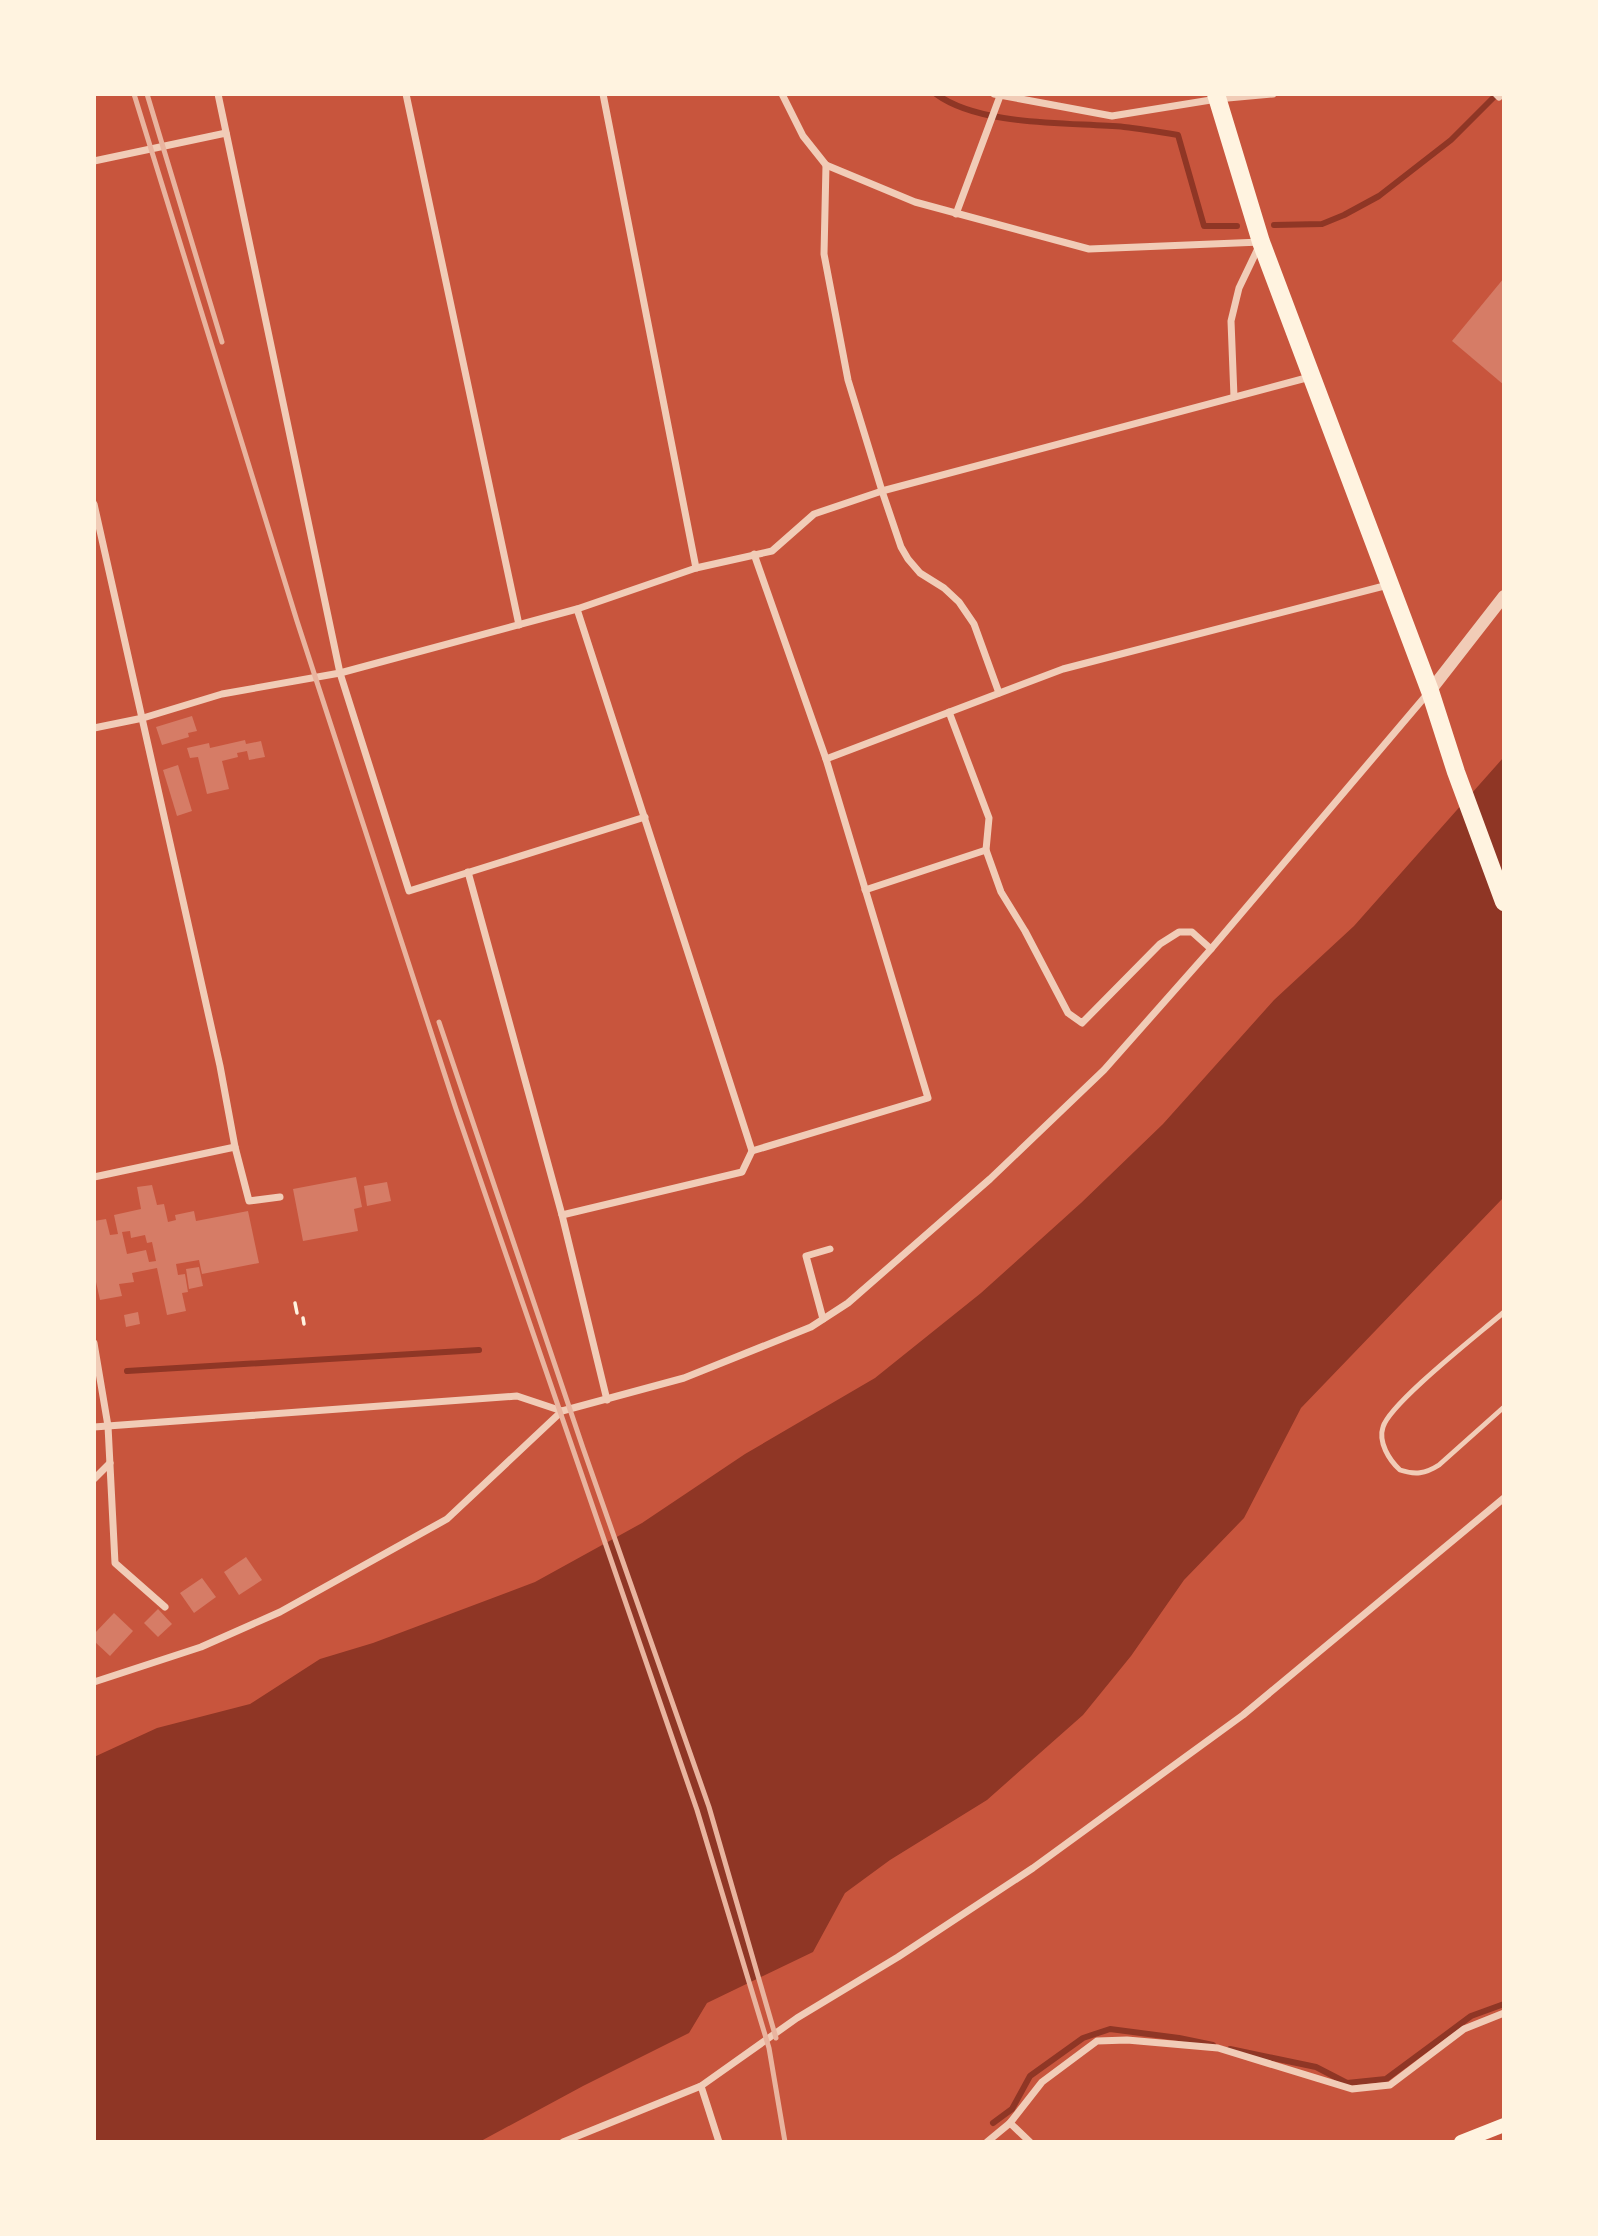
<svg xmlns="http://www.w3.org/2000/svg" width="1598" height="2236" font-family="'Roboto Condensed',sans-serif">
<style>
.water{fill:#8f3625}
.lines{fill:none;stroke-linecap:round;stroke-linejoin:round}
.stream{stroke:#8f3625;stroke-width:6}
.building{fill:#d67c66;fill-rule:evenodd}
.path{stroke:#fff3e0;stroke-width:3.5}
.service{stroke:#f1ccb7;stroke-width:5}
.minor{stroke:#f1ccb7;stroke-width:7}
.tertiary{stroke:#f1ccb7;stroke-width:12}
.secondary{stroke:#fff3e0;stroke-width:14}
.primary{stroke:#fff3e0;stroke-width:18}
.rail{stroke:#e9b49f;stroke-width:5}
</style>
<rect width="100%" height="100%" fill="#c8553d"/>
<!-- water -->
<path class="water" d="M1503,758V1198L1301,1408L1244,1518L1184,1580L1131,1656L1083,1715L987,1800L890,1860L845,1893L813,1952L707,2003L689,2033L583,2086L481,2141H95L94,1757L157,1728L250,1704L320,1659L373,1643L535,1582L642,1523L745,1454L875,1378L981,1293L1081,1203L1163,1124L1274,1000L1354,926Z"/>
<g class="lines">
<!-- stream -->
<g class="stream">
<path d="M936,94C981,127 1070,122 1124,127C1142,129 1160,132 1178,135L1204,226H1237"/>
<path d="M1274,225L1322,224L1344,215L1379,196L1451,140L1497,94"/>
<path d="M127,1371L479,1350"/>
<path d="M1230,2049L1316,2067L1347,2083L1386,2079L1471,2016L1504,2004"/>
<path d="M993,2123L1012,2109L1030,2076L1083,2038L1110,2029L1179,2038L1213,2045"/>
</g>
</g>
<!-- building -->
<g class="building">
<path d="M1504,278V385L1452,341Z"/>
<path d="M192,716L197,731L188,733L189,737L162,745L156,727Z"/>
<path d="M245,740L246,744L261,741L265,757L249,760L247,751L237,753L238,757L222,761L229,789L207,794L198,757L190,758L187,748L209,743L210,748Z"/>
<path d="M178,765L192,811L177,816L163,770Z"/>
<path d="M356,1177L362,1207L354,1209L358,1231L303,1241L293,1189Z"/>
<path d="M387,1182L391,1201L367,1206L364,1186Z"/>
<path d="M152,1185L157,1205L164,1204L168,1222L176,1220L175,1215L194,1211L196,1221L248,1211L259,1263L202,1274L199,1260L176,1264L178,1275L185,1274L188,1292L182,1293L186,1311L167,1315L157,1268L132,1273L134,1282L119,1284L122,1296L100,1300L94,1273V1221L106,1219L110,1235L118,1234L114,1215L141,1209L137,1187ZM130,1231L131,1238L145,1235L147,1243L152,1242L156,1261L149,1262L146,1250L127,1254L122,1232Z"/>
<path d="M199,1267L203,1286L189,1289L186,1269Z"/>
<path d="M138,1312L140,1324L126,1327L124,1315Z"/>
<path d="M246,1557L262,1580L239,1595L224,1572Z"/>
<path d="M202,1578L216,1597L194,1613L180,1593Z"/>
<path d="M158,1609L172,1624L158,1637L144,1623Z"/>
<path d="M114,1613L133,1631L110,1656L94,1641V1634Z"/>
</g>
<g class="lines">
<!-- path -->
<g class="path">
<path d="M295,1303L297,1313"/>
<path d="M303,1318L304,1324"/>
</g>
<!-- service -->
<path class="service" d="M1504,1312C1480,1333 1390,1403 1383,1427C1378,1442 1389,1460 1400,1470C1415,1475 1425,1474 1439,1465L1504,1407"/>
<!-- minor -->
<g class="minor">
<path d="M218,94L340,673L409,891L645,817"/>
<path d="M406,94L519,625"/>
<path d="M603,94L696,568"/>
<path d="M782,94L803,136L826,165L915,202L1089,249L1261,242L1239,288L1231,321L1234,397"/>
<path d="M994,94L1112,116L1217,99L1273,94"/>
<path d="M1496,94L1499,97L1502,94"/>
<path d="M94,161L226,133"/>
<path d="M826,165L824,254L848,380L882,491L901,547L908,559L920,573L944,588L959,602L974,624L999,693"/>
<path d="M956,214L1000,96"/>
<path d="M94,504L220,1066L235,1147L94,1177"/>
<path d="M949,712L989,818L986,850L1001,892L1025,931L1068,1013L1082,1023L1160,944L1179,932H1192L1211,949"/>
<path d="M94,728L143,718L222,694L340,673L577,609L696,568L772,551L814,514L882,491L1310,377"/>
<path d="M826,759L1063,669L1388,585"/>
<path d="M468,872L562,1215L607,1400"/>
<path d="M865,890L986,850"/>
<path d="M235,1147L249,1201L280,1197"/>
<path d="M752,1151L928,1098L826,759L754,554"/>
<path d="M562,1215L742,1172L752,1151L577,609"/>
<path d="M823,1319L806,1256L830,1249"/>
<path d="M94,1343L108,1426L115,1563L165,1607"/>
<path d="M94,1427L517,1396L562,1411"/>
<path d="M94,1479L110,1463"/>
<path d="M94,1682L201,1647L280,1612L447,1519L562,1411L684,1378L811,1327L848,1303L990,1179L1104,1070L1211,949L1429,692"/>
<path d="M701,2086L719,2142"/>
<path d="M1010,2123L1030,2142"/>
<path d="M563,2142L701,2086L797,2018L898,1957L1033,1868L1243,1715L1504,1498"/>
<path d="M987,2142L1010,2123L1042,2082L1097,2041L1127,2040L1218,2048L1352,2089L1390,2085L1464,2029L1504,2013"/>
</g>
<!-- tertiary -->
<path class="tertiary" d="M1430,691L1504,596"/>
<!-- secondary -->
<path class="secondary" d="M1461,2142L1504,2125"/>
<!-- primary -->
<path class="primary" d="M1216,94L1261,242L1430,691L1456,772L1504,902"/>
<!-- rail -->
<g class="rail">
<path d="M134,94L297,621L456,1109L697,1810L769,2048L785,2142"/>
<path d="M147,94L222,342"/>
<path d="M439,1022L583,1448L709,1807L776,2038"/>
</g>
</g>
<!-- border -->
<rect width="1598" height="2236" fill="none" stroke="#fff3e0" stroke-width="192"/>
</svg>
